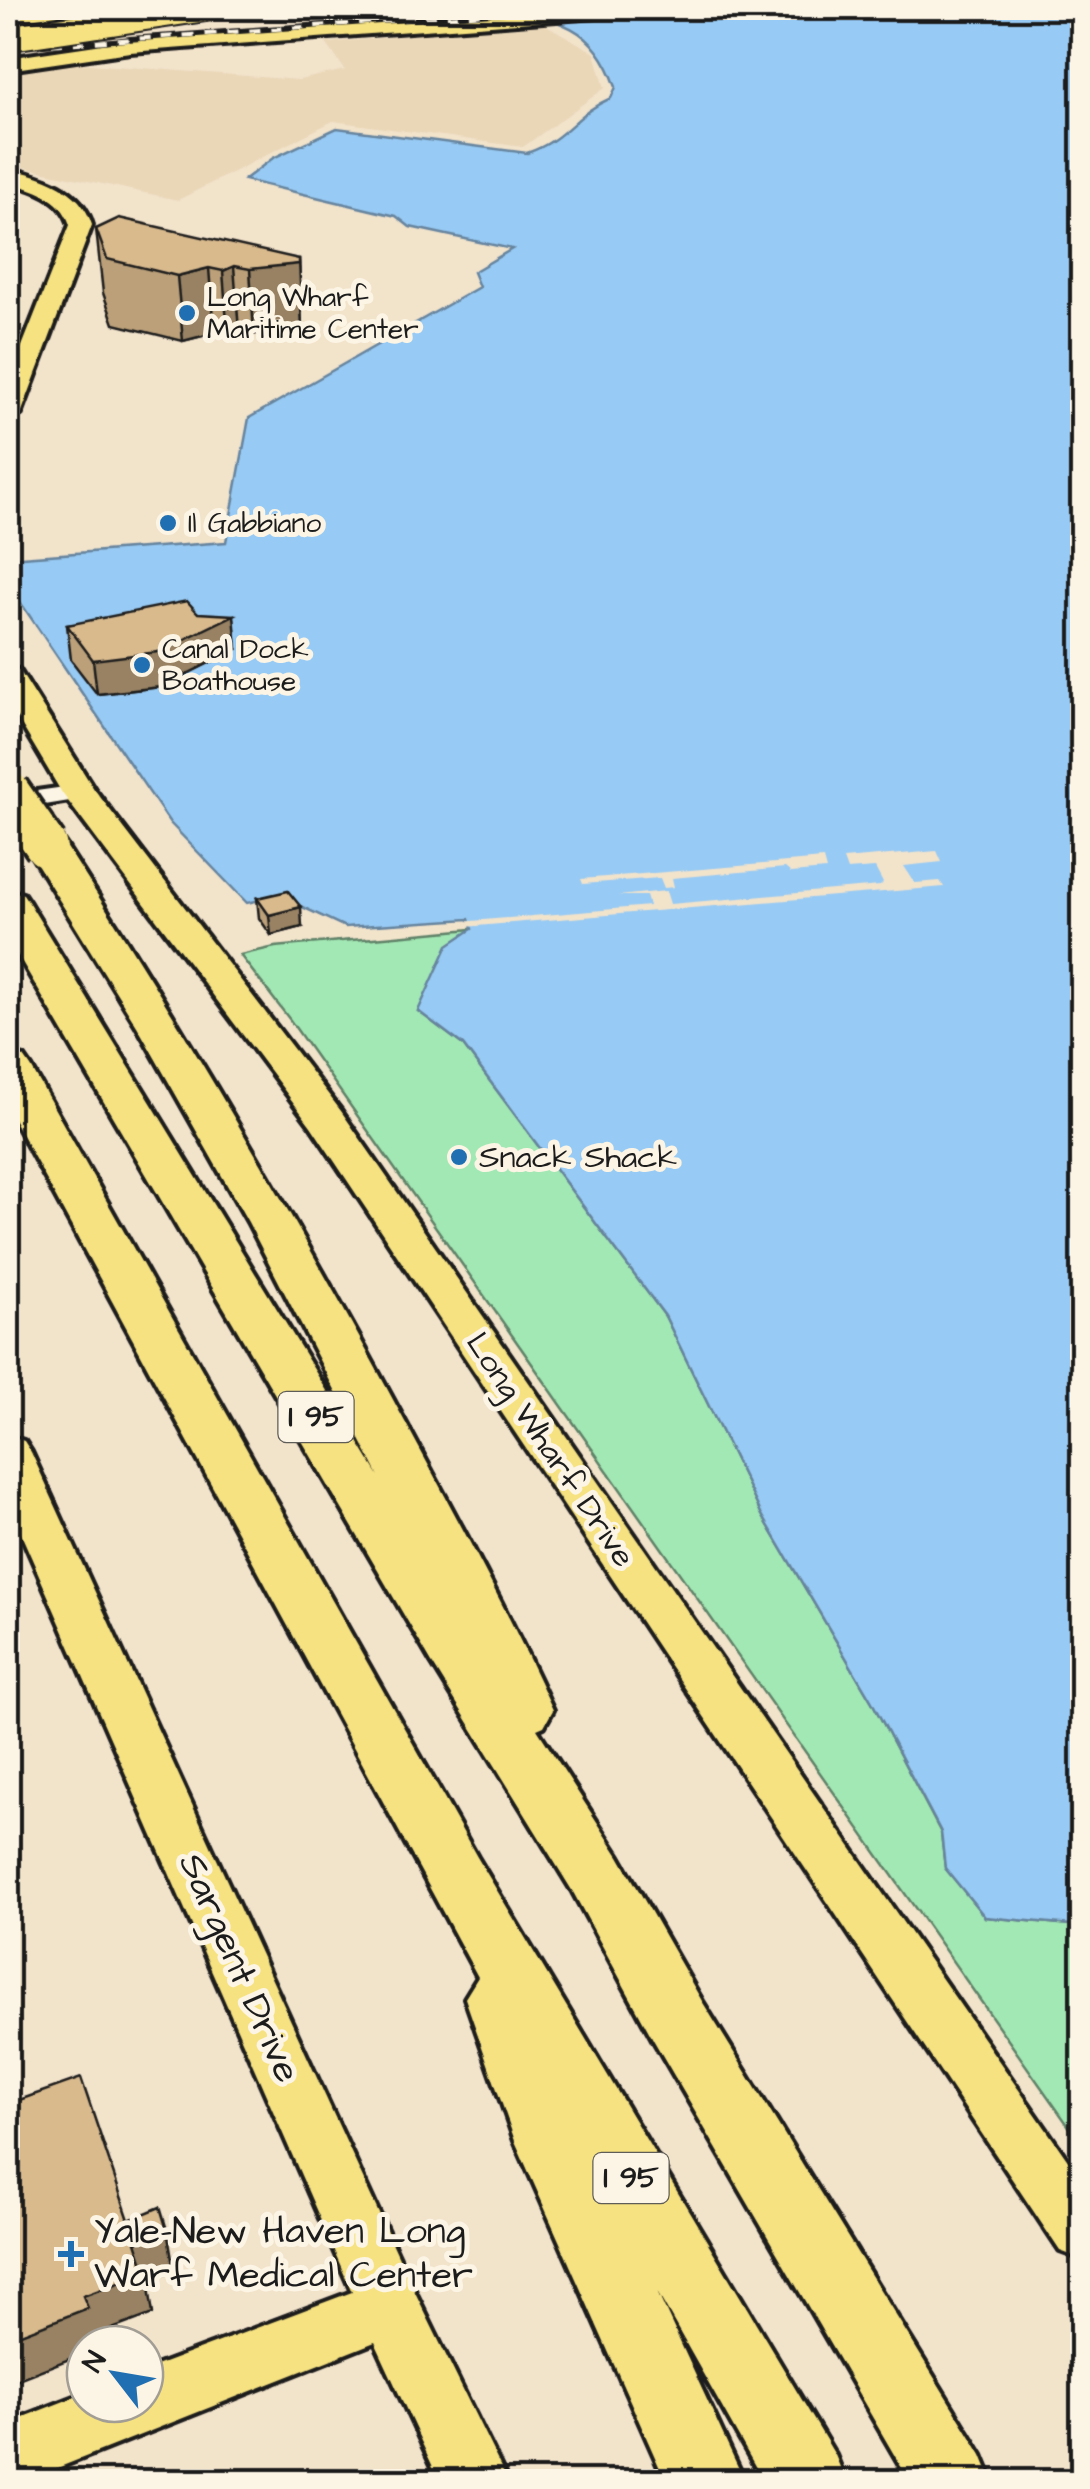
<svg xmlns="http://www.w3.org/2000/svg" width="1090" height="2489" font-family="'Architects Daughter',sans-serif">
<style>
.built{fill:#ead7b8}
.green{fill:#a2e8b4;stroke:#5f8268;stroke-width:2.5}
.water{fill:#97caf4;stroke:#66849e;stroke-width:2.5}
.pier{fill:#f2e3cb}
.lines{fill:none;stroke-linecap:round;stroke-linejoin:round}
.minor-casing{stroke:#1c1c1c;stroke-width:8}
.major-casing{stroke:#1c1c1c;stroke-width:8}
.highway-casing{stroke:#1c1c1c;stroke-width:8}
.minor{fill:#fcf5e5;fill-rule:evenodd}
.major{fill:#f6e281;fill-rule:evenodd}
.highway{fill:#f6e281;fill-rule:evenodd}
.rail-casing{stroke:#1c1c1c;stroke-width:5}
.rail{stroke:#fcf5e5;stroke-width:4;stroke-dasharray:11;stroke-linecap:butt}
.highway-bridge-far1-casing{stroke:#1c1c1c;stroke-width:29;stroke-linecap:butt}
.highway-bridge-casing{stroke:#1c1c1c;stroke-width:48;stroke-linecap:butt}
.highway-bridge-far1{stroke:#f6e281;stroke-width:25}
.highway-bridge{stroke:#f6e281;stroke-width:41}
.wall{fill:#bba079;stroke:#1c1c1c;stroke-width:2.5}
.shaded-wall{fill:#988263;stroke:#1c1c1c;stroke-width:2.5}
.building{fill:#d9ba8d;stroke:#1c1c1c;stroke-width:2.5}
.poi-dot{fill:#1f6fb2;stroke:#fcf5e5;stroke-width:4}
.labels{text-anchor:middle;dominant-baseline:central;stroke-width:10;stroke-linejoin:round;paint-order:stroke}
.far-poi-label{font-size:28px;fill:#1c1c1c;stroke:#fcf5e5;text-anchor:start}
.shield{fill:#fcf5e5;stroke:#5f5d58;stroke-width:2.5}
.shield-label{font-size:30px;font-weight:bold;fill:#1c1c1c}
.poi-label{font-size:32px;fill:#1c1c1c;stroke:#fcf5e5;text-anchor:start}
.street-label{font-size:32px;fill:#1c1c1c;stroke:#fcf5e5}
.near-street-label{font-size:38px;fill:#1c1c1c;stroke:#fcf5e5}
.near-poi-label{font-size:38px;fill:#1c1c1c;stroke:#fcf5e5;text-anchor:start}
</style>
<rect width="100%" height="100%" fill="#f2e3cb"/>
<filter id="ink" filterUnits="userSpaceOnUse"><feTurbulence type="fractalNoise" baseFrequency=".01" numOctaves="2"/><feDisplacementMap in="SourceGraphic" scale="20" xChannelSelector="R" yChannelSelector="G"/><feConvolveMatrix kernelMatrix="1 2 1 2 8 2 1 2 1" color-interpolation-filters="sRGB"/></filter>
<g filter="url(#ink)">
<!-- built -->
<path class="built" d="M543,23L595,53L605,88L523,147L333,121L178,200L8,164V74L62,62L299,80L345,70L326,43Z"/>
<!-- green -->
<path class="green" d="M472,929L418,1011L463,1045L665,1316L762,1515L871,1700L941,1833L945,1868L985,1917L1071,1925L1082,1941V2145L290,1020L240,955L275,947Z"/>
<!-- water -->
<path class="water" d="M476,8H1082V1941L1071,1925L985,1917L945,1868L941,1832L871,1700L762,1515L665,1316L463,1045L418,1011L448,945L472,929L469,919L345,927L279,896L247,903L170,823L8,584V558L226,542L249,418L479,287L473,272L512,249L410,227L396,216L244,180L273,158L337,128L527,153C568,139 574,114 611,98L616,87C590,13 543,19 476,8Z"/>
<!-- pier -->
<g class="pier">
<path d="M937,851L942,862L904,866L915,883L940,881L944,887L465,927V924L390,928L649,906L646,896H618L666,891L670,904L880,886L883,883L875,868L847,870L843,859Z"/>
<path d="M823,859L826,870L791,873L785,868L672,878L674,887L664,888L660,878L583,884L581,879Z"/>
</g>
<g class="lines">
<defs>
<path id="minor" d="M79,785L88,788L92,793L88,798L8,811V795Z"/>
<g id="major">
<path d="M568,8H645L636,14L130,52L8,70V58L130,40Z"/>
<path d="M8,168C43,177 81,187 92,225L21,414L8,422V382L70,225C62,197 33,189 8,182Z"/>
<path d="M8,668L19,670L94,789L341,1111L1082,2181V2259L1060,2251L311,1126L62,793L8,702Z"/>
<path d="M8,1436L24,1441L31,1452L412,2286L508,2482H440L375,2342L22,2482H8V2423L85,2393V2404H145V2370L352,2292L8,1504Z"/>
</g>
<g id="highway">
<path d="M8,8H68L57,15L8,22Z"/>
<path d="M46,834L60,837L66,846C187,1033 299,1224 404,1420C456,1516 508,1611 553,1710L544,1726L537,1729L619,1856L702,2001L982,2455L993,2482H910L654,2041L573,1892L432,1663L8,938V890L23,894L29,903L379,1476L248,1222L137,1026L26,846L32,837Z"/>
<path d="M8,1053L24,1057L31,1067L477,1857L835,2455L846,2482H764L657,2292L745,2482H666L515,2141L465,1998L478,1977L8,1109Z"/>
</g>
</defs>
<!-- minor casing -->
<use href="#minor" class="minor-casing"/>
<!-- major casing -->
<use href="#major" class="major-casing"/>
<!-- highway casing -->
<use href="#highway" class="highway-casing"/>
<!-- minor -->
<use href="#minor" class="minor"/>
<!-- major -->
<use href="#major" class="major"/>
<!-- highway -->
<use href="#highway" class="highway"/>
<defs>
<g id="rail">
<path d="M234,16L339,8"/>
<path d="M8,48L569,8"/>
</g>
</defs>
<!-- rail casing -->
<use href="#rail" class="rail-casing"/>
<!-- rail -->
<use href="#rail" class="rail"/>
<defs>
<path id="highway-bridge-far1" d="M8,38L209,8"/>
<path id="highway-bridge" d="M8,791L46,846"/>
</defs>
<!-- highway-bridge-far1 casing -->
<use href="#highway-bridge-far1" class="highway-bridge-far1-casing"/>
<!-- highway-bridge casing -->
<use href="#highway-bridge" class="highway-bridge-casing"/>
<!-- highway-bridge-far1 -->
<use href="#highway-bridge-far1" class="highway-bridge-far1"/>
<!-- highway-bridge -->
<use href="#highway-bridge" class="highway-bridge"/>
</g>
<!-- wall -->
<g class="wall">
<path d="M96,229L299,259L302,329L254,334L239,331L228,336L214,333L183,341L114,324L103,293Z"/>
<path d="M198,613L237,649L161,687L97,694L71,660L67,625Z"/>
<path d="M257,898L302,927L271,935L259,918Z"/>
</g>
<!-- shaded-wall -->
<g class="shaded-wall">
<path d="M299,259L302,329L254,334L250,269Z"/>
<path d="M234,266L239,331L228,336L223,271Z"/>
<path d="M209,268L214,333L183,341L177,276Z"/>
<path d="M234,615L237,649L161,687L97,694L93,660Z"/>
<path d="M301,907L302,927L271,935L269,915Z"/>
<path d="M167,2230L174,2271L148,2281L153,2314L93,2336L95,2344H85V2353L8,2383V2339L83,2296L136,2242Z"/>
</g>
<!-- building -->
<g class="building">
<path d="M119,218L299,259V264L250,269L234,266L223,271L209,268L177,276L107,259L96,229Z"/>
<path d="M187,601L198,613L234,615L158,652L93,660L67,625Z"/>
<path d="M288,891L301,907L269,915L257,898Z"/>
<path d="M81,2078L129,2220L160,2207L167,2230L136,2242L146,2273L83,2296L88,2308L8,2339V2104Z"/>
</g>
</g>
<!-- markers -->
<g class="poi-dot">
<circle cx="187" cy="313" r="10"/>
<circle cx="168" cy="523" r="10"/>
<circle cx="142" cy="665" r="10"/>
<circle cx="459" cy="1157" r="10"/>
<path d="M66 2239h10v10h10v10h-10v10h-10v-10h-10v-10h10z"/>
</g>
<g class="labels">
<!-- far-poi labels -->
<g class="far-poi-label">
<text x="207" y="297">Long Wharf<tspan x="207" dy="32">Maritime Center</tspan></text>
<text x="188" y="523">Il Gabbiano</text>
<text x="162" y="649">Canal Dock<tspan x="162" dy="32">Boathouse</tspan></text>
</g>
<!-- shield labels -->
<g class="shield">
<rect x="278.5" y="1392" width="75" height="50" rx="8"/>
<rect x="593.5" y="2153" width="75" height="50" rx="8"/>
</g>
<g class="shield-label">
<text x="316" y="1417">I 95</text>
<text x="631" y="2178">I 95</text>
</g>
<!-- poi labels -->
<g class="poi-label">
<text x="479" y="1157">Snack Shack</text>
</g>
<!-- street labels -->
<g class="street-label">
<text transform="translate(550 1450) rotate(56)">Long Wharf Drive</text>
</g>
<!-- near-street labels -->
<g class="near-street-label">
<text transform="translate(239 1968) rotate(66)">Sargent Drive</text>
</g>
<!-- near-poi labels -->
<g class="near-poi-label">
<text x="94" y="2232">Yale-New Haven Long<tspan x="94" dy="44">Warf Medical Center</tspan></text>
</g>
</g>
<!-- margin -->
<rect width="1090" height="2489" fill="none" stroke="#fcf5e5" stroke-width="40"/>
<rect x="20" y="20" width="1050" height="2449" fill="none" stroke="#1c1c1c" stroke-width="4" filter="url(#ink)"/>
<!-- north arrow -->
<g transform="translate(115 2374) rotate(301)"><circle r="48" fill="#fcf5e5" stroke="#a29e95" stroke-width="2.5"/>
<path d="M0-8L18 38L0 25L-18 38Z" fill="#1f6fb2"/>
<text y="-15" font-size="28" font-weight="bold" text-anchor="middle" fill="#1c1c1c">N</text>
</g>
</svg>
